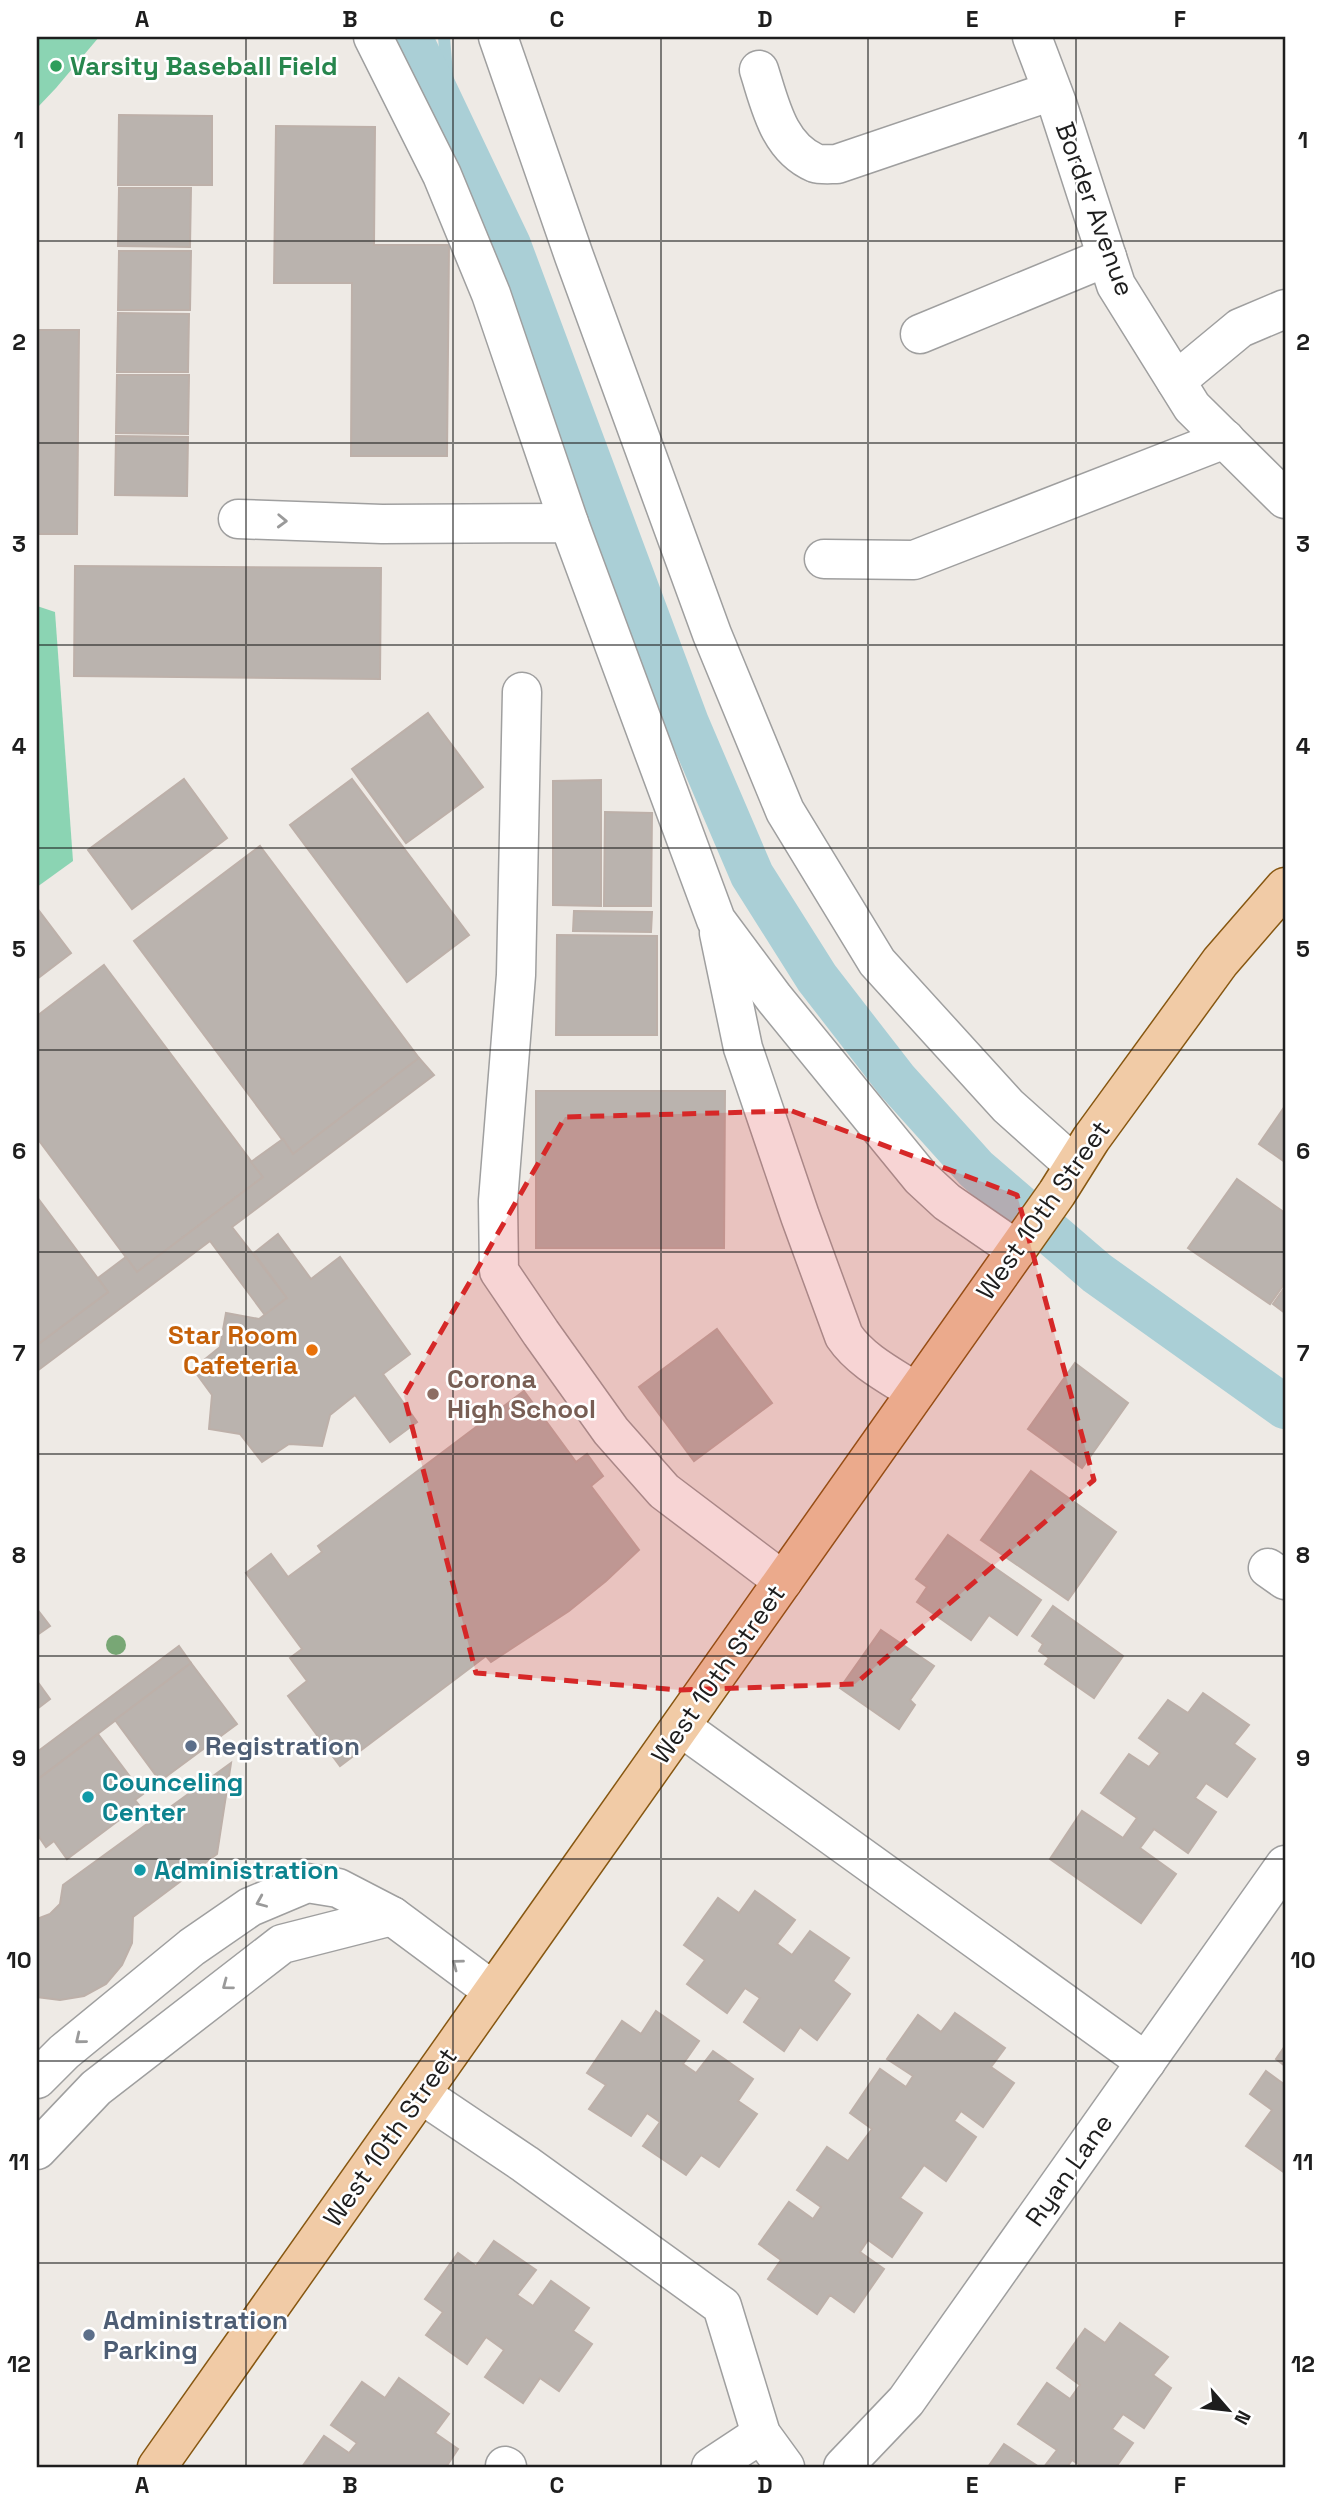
<svg xmlns="http://www.w3.org/2000/svg" width="1322" height="2504" font-family="'Space Grotesk',sans-serif">
<style>
.pitch{fill:#8bd4b3}
.lines{fill:none;stroke-linecap:round;stroke-linejoin:round}
.stream{stroke:#aacfd6;stroke-width:12}
.canal{stroke:#aacfd6;stroke-width:44}
.building{fill:#bab3ae;stroke:#bdb0a9;stroke-width:2}
.minor-casing{stroke:#9f9f9f;stroke-width:41}
.major-casing{stroke:#875711;stroke-width:41}
.minor{stroke:#fff;stroke-width:38}
.major{stroke:#f1cba6;stroke-width:38}
.tree{fill:#78a775}
.oneway{stroke:#9a9a9a}
.marked{fill:#d62828;fill-opacity:0.2;stroke:#d62828;stroke-width:5;stroke-dasharray:14 9;stroke-linejoin:round}
.grid{fill:none;stroke:#1e1e1e;stroke-width:2;stroke-opacity:0.55}
.leisure-dot{fill:#2e9e5b;stroke:#fff;stroke-width:2.5}
.food-dot{fill:#e8710a;stroke:#fff;stroke-width:2.5}
.education-dot{fill:#8d6e63;stroke:#fff;stroke-width:2.5}
.service-dot{fill:#5c6f8a;stroke:#fff;stroke-width:2.5}
.culture-dot{fill:#0f9aa8;stroke:#fff;stroke-width:2.5}
.labels{text-anchor:middle;dominant-baseline:central;stroke-width:5;stroke-linejoin:round;paint-order:stroke}
.leisure-label{font-size:26px;font-weight:bold;fill:#27864d;stroke:#fff;text-anchor:start}
.street-label{font-size:26px;fill:#1e1e1e;stroke:#fff}
.food-label{font-size:26px;font-weight:bold;fill:#c56008;stroke:#fff;text-anchor:end}
.education-label{font-size:26px;font-weight:bold;fill:#785e54;stroke:#fff;text-anchor:start}
.service-label{font-size:26px;font-weight:bold;fill:#4e5e75;stroke:#fff;text-anchor:start}
.culture-label{font-size:26px;font-weight:bold;fill:#0d838f;stroke:#fff;text-anchor:start}
.neatline{fill:none;stroke:#1e1e1e;stroke-width:2.5}
.grid-label{font-size:23px;text-anchor:middle;font-weight:bold;fill:#1e1e1e}
</style>
<rect width="100%" height="100%" fill="#eeeae5"/>
<!-- pitch -->
<g class="pitch">
<path d="M37,37H99L56,88L37,108Z"/>
<path d="M37,606L55,612L73,861L37,887Z"/>
</g>
<g class="lines">
<!-- stream -->
<path class="stream" d="M444,37L451,123"/>
<!-- canal -->
<path class="canal" d="M410,37L509,245L687,723L752,875L817,978L896,1080L976,1169L1097,1273L1285,1407"/>
</g>
<!-- building -->
<g class="building">
<path d="M119,115L212,116V185H118Z"/>
<path d="M276,126L375,127L374,245H449L447,456H351L352,283H274Z"/>
<path d="M119,188H191L190,247L118,246Z"/>
<path d="M119,251H191L190,310H118Z"/>
<path d="M118,313L189,314L188,372H117Z"/>
<path d="M37,330H79L77,534H37Z"/>
<path d="M117,375H189L188,434L116,433Z"/>
<path d="M116,436L188,437L187,496L115,495Z"/>
<path d="M75,566L381,568L380,679L74,676Z"/>
<path d="M428,713L483,787L406,843L352,769Z"/>
<path d="M184,779L227,838L132,909L88,850Z"/>
<path d="M352,779L469,935L407,982L290,825Z"/>
<path d="M601,780V906L553,905V781Z"/>
<path d="M605,812L652,813L651,906H604Z"/>
<path d="M260,846L419,1058L293,1154L134,941Z"/>
<path d="M37,908L71,953L37,979Z"/>
<path d="M574,911L652,912L651,932L573,931Z"/>
<path d="M557,935L657,936V1035H556Z"/>
<path d="M104,965L263,1177L137,1272L37,1138V1016Z"/>
<path d="M419,1058L434,1075L232,1227L287,1298L265,1315L210,1241L37,1371V1345L108,1292L98,1278L126,1257L137,1272L263,1177L251,1162L283,1139L293,1154Z"/>
<path d="M536,1091H725L724,1248H536Z"/>
<path d="M1285,1106V1162L1259,1144Z"/>
<path d="M1237,1179L1285,1213V1283L1270,1304L1188,1248Z"/>
<path d="M37,1197L108,1292L37,1345Z"/>
<path d="M278,1234L311,1279L340,1257L410,1354L383,1374L417,1422L390,1442L355,1395L330,1415L322,1446L289,1444L262,1462L240,1434L209,1429L212,1395L193,1369L220,1347L226,1313L259,1319L287,1298L254,1253Z"/>
<path d="M1285,1287V1313L1273,1304Z"/>
<path d="M717,1329L772,1403L694,1461L639,1387Z"/>
<path d="M1075,1363L1128,1403L1082,1468L1028,1429Z"/>
<path d="M524,1391L576,1462L587,1454L603,1476L591,1486L639,1550L606,1581L569,1611L491,1662L486,1656L340,1766L288,1696L307,1681L290,1658L302,1649L246,1573L271,1554L288,1577L322,1552L318,1546Z"/>
<path d="M1031,1471L1116,1532L1068,1600L981,1540Z"/>
<path d="M948,1535L1041,1600L1017,1635L989,1615L971,1640L917,1602L927,1587L916,1579Z"/>
<path d="M1053,1606L1123,1656L1094,1698L1045,1664L1049,1658L1039,1651L1043,1644L1032,1636Z"/>
<path d="M37,1609L50,1626L37,1635Z"/>
<path d="M881,1630L934,1666L910,1700L915,1705L899,1729L840,1688Z"/>
<path d="M179,1646L191,1663L37,1780V1752Z"/>
<path d="M191,1663L237,1724L160,1781L115,1720Z"/>
<path d="M37,1681L50,1699L37,1709Z"/>
<path d="M1203,1693L1249,1725L1234,1744L1255,1759L1227,1797L1206,1783L1195,1798L1216,1812L1188,1853L1154,1829L1140,1848L1176,1874L1141,1923L1050,1859L1082,1811L1123,1838L1137,1818L1101,1793L1129,1754L1149,1767L1160,1753L1139,1738L1168,1700L1188,1713Z"/>
<path d="M98,1734L143,1794L135,1800L139,1805L67,1859L54,1841L46,1847L37,1834V1780Z"/>
<path d="M231,1763L217,1854L133,1917L132,1943L122,1965L106,1984L84,1996L60,2000L37,1997V1919L50,1914L60,1904L63,1885Z"/>
<path d="M755,1891L795,1920L777,1944L792,1955L810,1931L849,1958L833,1981L850,1994L817,2040L800,2027L784,2051L744,2022L760,1998L745,1988L727,2013L687,1984L705,1960L684,1945L718,1898L739,1913Z"/>
<path d="M656,2011L699,2041L683,2064L696,2073L713,2051L753,2079L738,2101L757,2114L719,2167L701,2155L686,2175L643,2146L660,2122L647,2113L631,2136L589,2109L606,2085L587,2073L622,2021L641,2034Z"/>
<path d="M955,2013L1005,2048L991,2067L1014,2083L983,2127L961,2111L954,2121L976,2137L946,2181L924,2165L900,2198L922,2213L892,2257L868,2240L860,2252L884,2269L854,2312L830,2295L817,2314L768,2279L781,2260L759,2244L789,2202L813,2219L821,2207L797,2190L827,2147L848,2161L872,2129L850,2113L880,2069L906,2087L913,2076L887,2059L918,2015L941,2032Z"/>
<path d="M1285,2046V2066L1276,2059Z"/>
<path d="M1266,2071L1285,2085V2173L1246,2146L1272,2110L1250,2094Z"/>
<path d="M494,2241L536,2270L517,2295L533,2306L551,2281L589,2308L573,2331L592,2344L559,2391L540,2378L523,2403L485,2377L504,2350L486,2337L467,2364L426,2335L443,2312L425,2299L458,2253L476,2266Z"/>
<path d="M1120,2323L1168,2357L1153,2375L1171,2388L1144,2428L1123,2414L1112,2429L1133,2443L1116,2467H1083L1072,2460L1067,2467H1044L1057,2450L1018,2424L1047,2383L1070,2399L1080,2385L1057,2368L1085,2329L1105,2343Z"/>
<path d="M399,2378L449,2414L435,2433L458,2449L446,2467H302L324,2436L349,2453L357,2443L331,2425L362,2382L385,2398Z"/>
<path d="M1004,2444L1039,2467H988Z"/>
</g>
<g class="lines">
<defs>
<g id="minor">
<path d="M373,37L442,175L491,294L569,523"/>
<path d="M498,37L574,256L712,634L785,811L877,962L1008,1106L1074,1165"/>
<path d="M1032,37L1057,103L1116,285L1192,407L1285,499"/>
<path d="M759,70C770,104 778,147 815,163C821,165 830,164 837,164L1052,91"/>
<path d="M920,334L1107,257"/>
<path d="M1176,381L1240,328L1285,309"/>
<path d="M238,519L382,524L569,523L716,920L774,998L921,1178L947,1202L1017,1250"/>
<path d="M824,559L914,560L1225,439"/>
<path d="M522,692L516,975L498,1201L499,1271L541,1333L611,1431L664,1491L783,1581"/>
<path d="M719,933L743,1048L800,1216L844,1336C861,1361 891,1376 916,1392"/>
<path d="M1268,1568L1285,1580"/>
<path d="M681,1727L1146,2062"/>
<path d="M37,2079L64,2052L192,1947L250,1907L307,1883L338,1888L392,1916L493,1991"/>
<path d="M421,2094L525,2164L722,2306L761,2434L785,2467"/>
<path d="M37,2150L96,2088L282,1944L392,1916"/>
<path d="M505,2466L507,2467"/>
<path d="M711,2467L761,2434"/>
<path d="M843,2467L906,2401L1285,1865"/>
</g>
<path id="major" d="M157,2467L1057,1193L1091,1139L1220,962L1285,887"/>
</defs>
<!-- minor casing -->
<use href="#minor" class="minor-casing"/>
<!-- major casing -->
<use href="#major" class="major-casing"/>
<!-- minor -->
<use href="#minor" class="minor"/>
<!-- major -->
<use href="#major" class="major"/>
</g>
<!-- trees -->
<circle class="tree" cx="116" cy="1645" r="10"/>
<!-- one-way arrows -->
<defs><path id="oneway-chevron" d="M-2-3.5L2.5 0L-2 3.5" fill="none" stroke-width="1.6" stroke-linecap="round" stroke-linejoin="round" transform="scale(1.75)"/></defs>
<g class="oneway">
<use href="#oneway-chevron" transform="translate(282 521) rotate(2)"/>
<use href="#oneway-chevron" transform="translate(261 1902) rotate(157)"/>
<use href="#oneway-chevron" transform="translate(457 1964) rotate(-143)"/>
<use href="#oneway-chevron" transform="translate(227 1985) rotate(143)"/>
<use href="#oneway-chevron" transform="translate(80 2039) rotate(141)"/>
</g>
<!-- marked area -->
<path class="marked" d="M792,1111L1017,1195L1094,1480L855,1684L680,1690L476,1673L404,1396L565,1117Z"/>
<!-- grid -->
<path class="grid" d="M246,37V2467M453,37V2467M661,37V2467M868,37V2467M1076,37V2467M37,241H1285M37,443H1285M37,645H1285M37,848H1285M37,1050H1285M37,1252H1285M37,1454H1285M37,1656H1285M37,1859H1285M37,2061H1285M37,2263H1285"/>
<!-- markers -->
<circle class="leisure-dot" cx="56" cy="66" r="7"/>
<circle class="food-dot" cx="312" cy="1350" r="7"/>
<circle class="education-dot" cx="433" cy="1394" r="7"/>
<g class="service-dot">
<circle cx="191" cy="1746" r="7"/>
<circle cx="89" cy="2335" r="7"/>
</g>
<g class="culture-dot">
<circle cx="88" cy="1797" r="7"/>
<circle cx="140" cy="1870" r="7"/>
</g>
<g class="labels">
<!-- leisure labels -->
<g class="leisure-label">
<text x="70" y="66">Varsity Baseball Field</text>
</g>
<!-- street labels -->
<g class="street-label">
<text transform="translate(1095 209) rotate(70)">Border Avenue</text>
<text transform="translate(1043 1210) rotate(-55)">West 10th Street</text>
<text transform="translate(718 1674) rotate(-55)">West 10th Street</text>
<text transform="translate(390 2137) rotate(-55)">West 10th Street</text>
<text transform="translate(1069 2170) rotate(-55)">Ryan Lane</text>
</g>
<!-- food labels -->
<g class="food-label">
<text x="298" y="1335">Star Room<tspan x="298" dy="30">Cafeteria</tspan></text>
</g>
<!-- education labels -->
<g class="education-label">
<text x="447" y="1379">Corona<tspan x="447" dy="30">High School</tspan></text>
</g>
<!-- service labels -->
<g class="service-label">
<text x="205" y="1746">Registration</text>
<text x="103" y="2320">Administration<tspan x="103" dy="30">Parking</tspan></text>
</g>
<!-- culture labels -->
<g class="culture-label">
<text x="102" y="1782">Counceling<tspan x="102" dy="30">Center</tspan></text>
<text x="154" y="1870">Administration</text>
</g>
</g>
<!-- border -->
<rect width="1322" height="2504" fill="none" stroke="#ffffff" stroke-width="77"/>
<!-- north arrow -->
<g transform="translate(1228 2410) rotate(118)" stroke="#ffffff" stroke-width="5" paint-order="stroke">
<path d="M0-5L12 26L0 18L-12 26Z" fill="#1e1e1e"/>
<text y="-10" font-size="19" font-weight="bold" text-anchor="middle" fill="#1e1e1e">N</text>
</g>
<rect x="38" y="38" width="1246" height="2428" class="neatline"/>
<g class="grid-label">
<text x="142" y="27">A</text>
<text x="350" y="27">B</text>
<text x="557" y="27">C</text>
<text x="765" y="27">D</text>
<text x="972" y="27">E</text>
<text x="1180" y="27">F</text>
<text x="19" y="148">1</text>
<text x="1303" y="148">1</text>
<text x="19" y="350">2</text>
<text x="1303" y="350">2</text>
<text x="19" y="552">3</text>
<text x="1303" y="552">3</text>
<text x="19" y="754">4</text>
<text x="1303" y="754">4</text>
<text x="19" y="957">5</text>
<text x="1303" y="957">5</text>
<text x="19" y="1159">6</text>
<text x="1303" y="1159">6</text>
<text x="19" y="1361">7</text>
<text x="1303" y="1361">7</text>
<text x="19" y="1563">8</text>
<text x="1303" y="1563">8</text>
<text x="19" y="1766">9</text>
<text x="1303" y="1766">9</text>
<text x="19" y="1968">10</text>
<text x="1303" y="1968">10</text>
<text x="19" y="2170">11</text>
<text x="1303" y="2170">11</text>
<text x="19" y="2372">12</text>
<text x="1303" y="2372">12</text>
<text x="142" y="2493">A</text>
<text x="350" y="2493">B</text>
<text x="557" y="2493">C</text>
<text x="765" y="2493">D</text>
<text x="972" y="2493">E</text>
<text x="1180" y="2493">F</text>
</g>
</svg>
